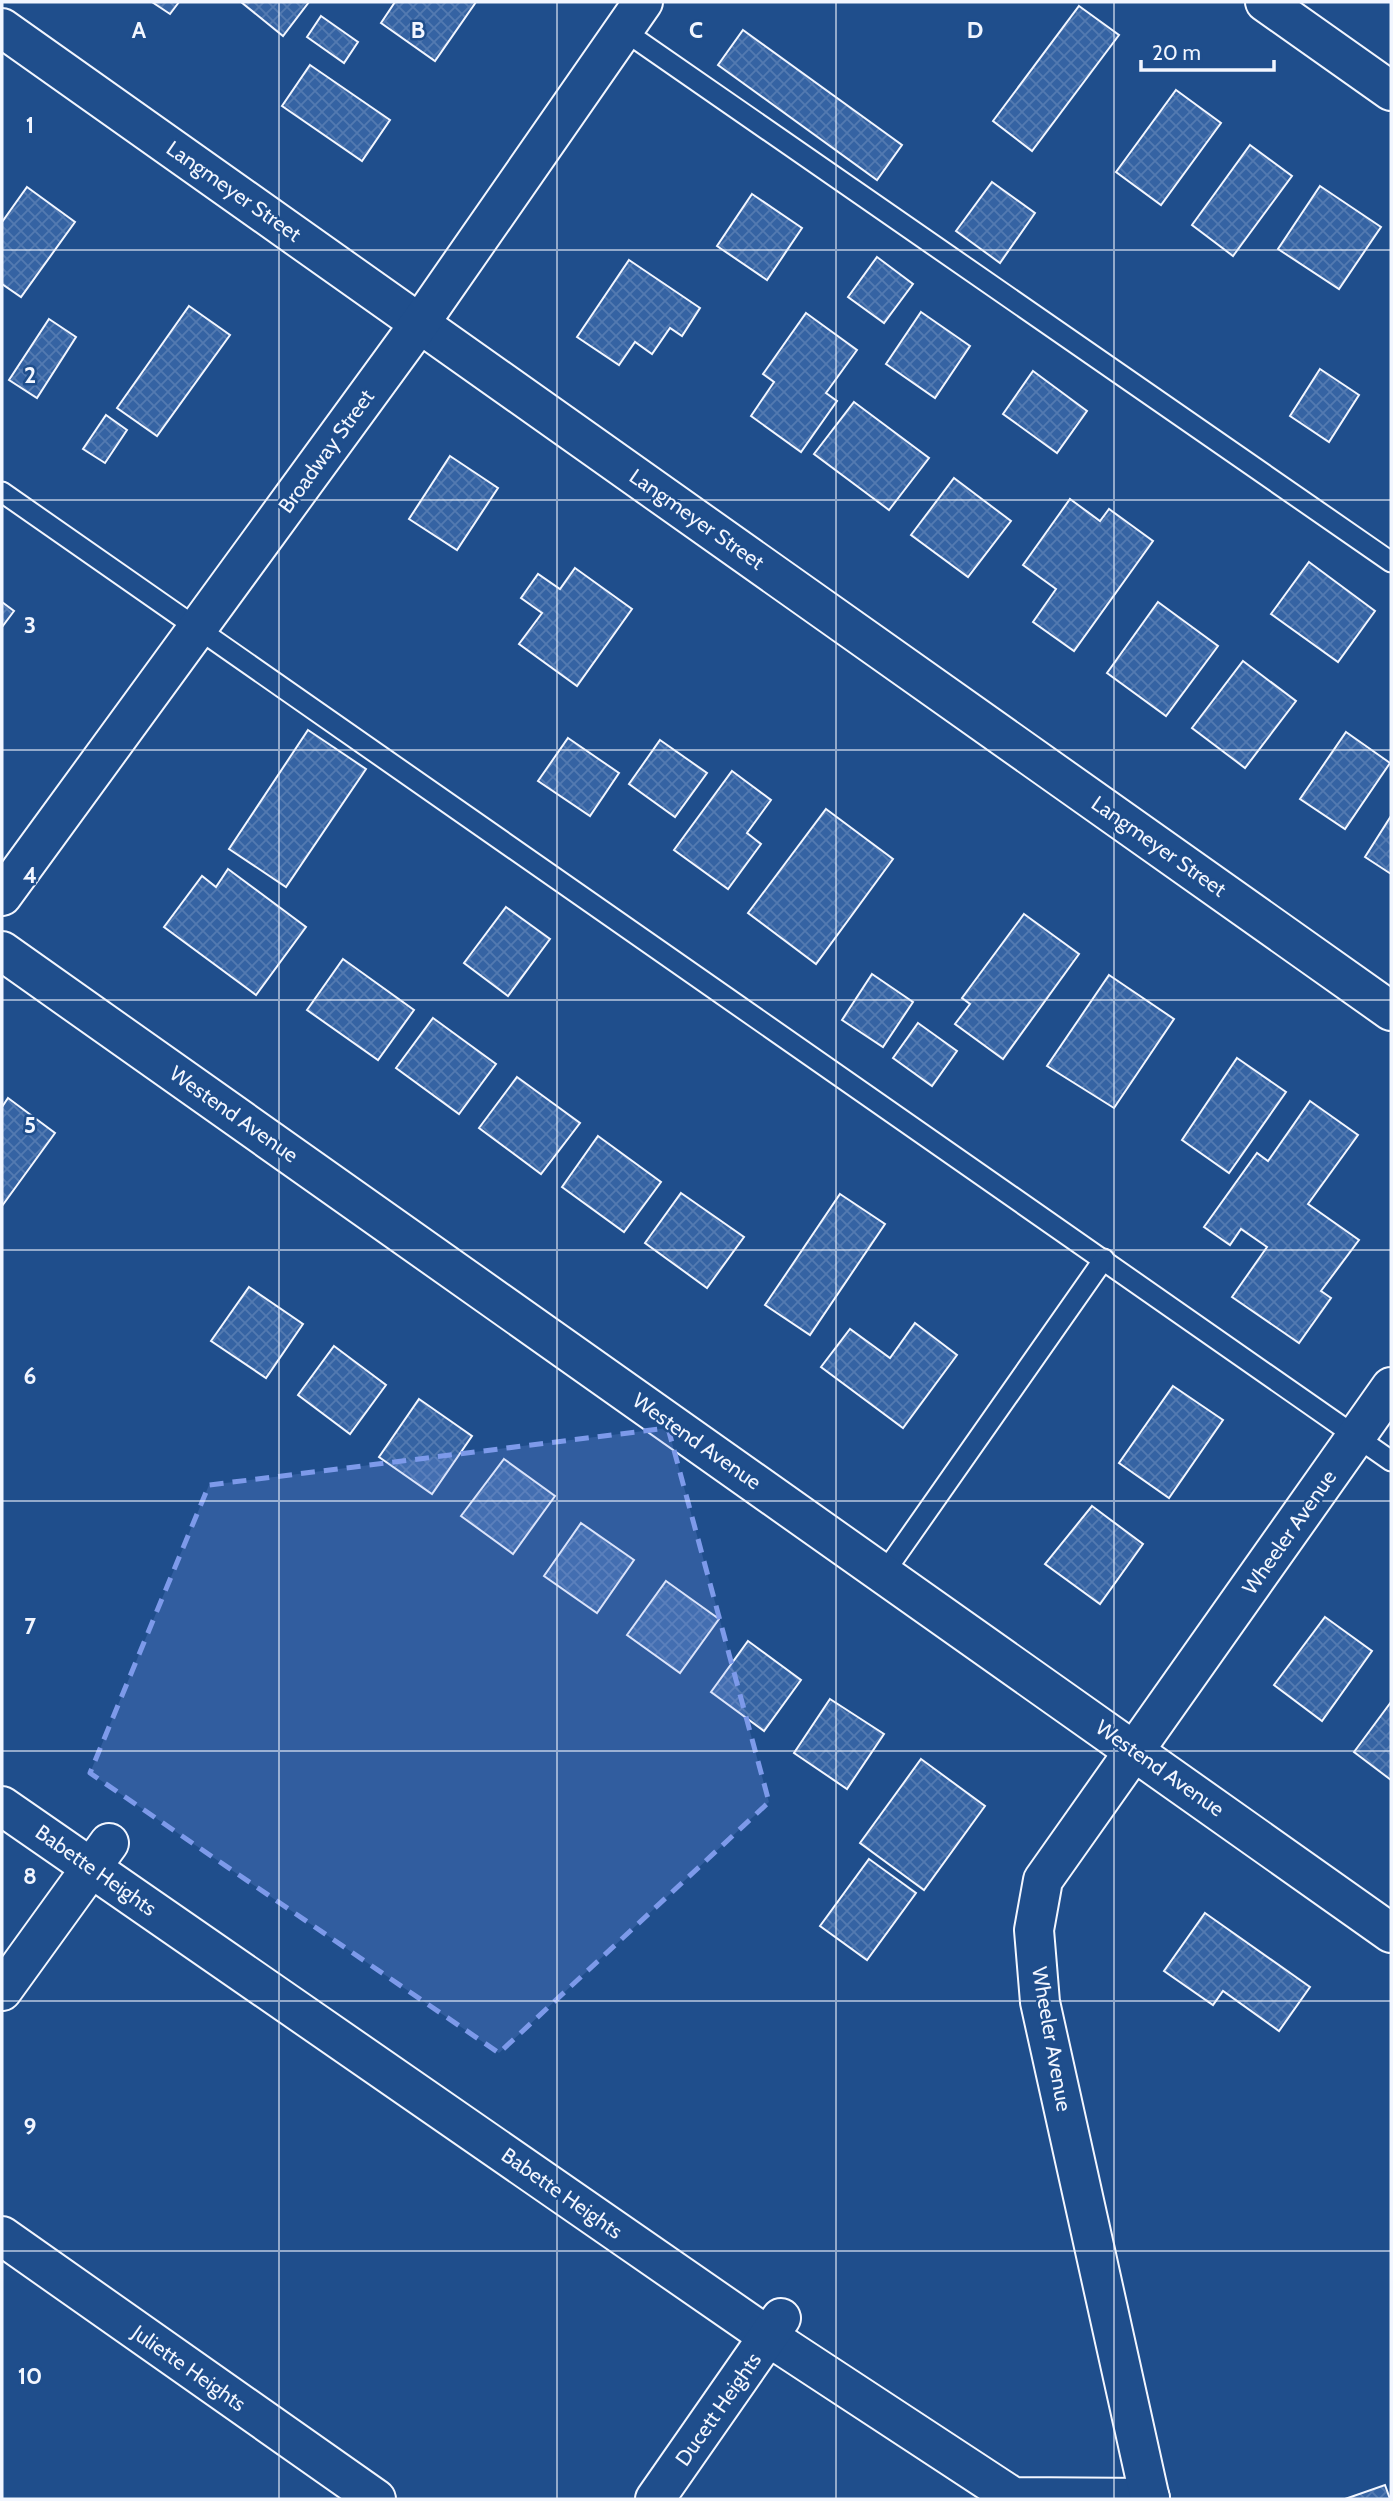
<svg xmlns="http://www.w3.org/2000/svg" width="1393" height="2501" font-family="Cabin,sans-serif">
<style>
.building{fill:url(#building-cross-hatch);stroke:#f2f6ff;stroke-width:2}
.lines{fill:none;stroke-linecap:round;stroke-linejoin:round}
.lane-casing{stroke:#f2f6ff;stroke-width:23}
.street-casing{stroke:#f2f6ff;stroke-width:42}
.lane{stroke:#1f4e8c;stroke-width:19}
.street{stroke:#1f4e8c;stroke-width:38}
.marked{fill:#7d9aea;fill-opacity:0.2;stroke:#7d9aea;stroke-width:5;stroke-dasharray:14 9;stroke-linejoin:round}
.grid{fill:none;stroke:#f2f6ff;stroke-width:2;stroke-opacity:0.55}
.labels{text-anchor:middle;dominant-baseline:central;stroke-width:5;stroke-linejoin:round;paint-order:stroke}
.street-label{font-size:21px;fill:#f2f6ff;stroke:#1f4e8c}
.grid-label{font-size:23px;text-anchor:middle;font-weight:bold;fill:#f2f6ff;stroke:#1f4e8c;stroke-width:5;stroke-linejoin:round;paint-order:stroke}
</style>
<defs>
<pattern id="building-cross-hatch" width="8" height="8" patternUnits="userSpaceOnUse" patternTransform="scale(1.75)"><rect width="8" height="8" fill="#3563a3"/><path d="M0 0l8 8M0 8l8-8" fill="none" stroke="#537ab1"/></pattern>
</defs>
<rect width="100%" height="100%" fill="#1f4e8c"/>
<!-- building -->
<g class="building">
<path d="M152,2H179L170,14Z"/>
<path d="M241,2H309L283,36Z"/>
<path d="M395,2H476L435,61L381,23Z"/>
<path d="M1079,6L1119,35L1032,151L993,121Z"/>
<path d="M321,16L358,42L344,63L307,37Z"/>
<path d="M743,30L902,145L877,180L718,65Z"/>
<path d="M310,65L390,120L362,161L282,106Z"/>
<path d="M1176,90L1221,123L1161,205L1116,172Z"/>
<path d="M1250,145L1292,176L1233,256L1192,225Z"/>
<path d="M992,182L1035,213L1000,263L956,231Z"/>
<path d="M1320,186L1381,227L1339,289L1278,249Z"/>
<path d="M27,187L75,222L21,297L2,284V222Z"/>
<path d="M752,194L802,228L767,280L717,246Z"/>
<path d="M877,257L913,284L884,323L848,297Z"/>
<path d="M629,260L700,308L682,336L670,328L652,354L635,342L619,365L577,337Z"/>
<path d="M189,306L230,335L157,436L117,408Z"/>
<path d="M921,312L970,346L935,398L886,364Z"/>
<path d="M806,313L857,350L826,393L837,401L801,452L751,416L774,382L763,374Z"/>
<path d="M49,319L76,337L37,398L9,380Z"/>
<path d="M1320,369L1359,395L1329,442L1290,416Z"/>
<path d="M1033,371L1087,411L1057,453L1003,414Z"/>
<path d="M854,402L929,458L889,510L814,454Z"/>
<path d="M106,415L127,430L105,463L83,449Z"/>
<path d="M450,456L498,488L457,550L409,519Z"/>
<path d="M954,478L1011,521L968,577L911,535Z"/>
<path d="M1070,499L1100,521L1109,509L1153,541L1074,651L1033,622L1056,589L1023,565Z"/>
<path d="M1309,562L1375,611L1338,662L1271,614Z"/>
<path d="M575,568L632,609L577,686L519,644L542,613L521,598L538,574L560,589Z"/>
<path d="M2,602L14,611L2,627Z"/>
<path d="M1158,602L1218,646L1166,716L1107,673Z"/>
<path d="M1243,661L1296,701L1245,768L1192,728Z"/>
<path d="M308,730L366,769L286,887L229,849Z"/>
<path d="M1346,732L1390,763L1345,829L1300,799Z"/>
<path d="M568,738L619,773L590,816L538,781Z"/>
<path d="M660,740L707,773L675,817L629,784Z"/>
<path d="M732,771L771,800L747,833L761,844L728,889L674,850Z"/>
<path d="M826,809L893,859L816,964L748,913Z"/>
<path d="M1391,816V874L1365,857Z"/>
<path d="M228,869L306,927L256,995L164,927L202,876L216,887Z"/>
<path d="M506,907L550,939L508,996L464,963Z"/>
<path d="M1024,914L1079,954L1003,1059L955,1024L970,1004L962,998Z"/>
<path d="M343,959L414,1010L378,1060L307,1010Z"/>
<path d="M872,974L913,1002L883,1047L842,1020Z"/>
<path d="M1109,975L1174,1019L1114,1108L1047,1066Z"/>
<path d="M433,1018L496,1064L459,1114L396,1068Z"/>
<path d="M918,1023L957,1051L932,1086L893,1058Z"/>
<path d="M1237,1058L1286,1092L1229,1173L1182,1140Z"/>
<path d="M517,1077L580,1123L541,1174L479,1128Z"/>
<path d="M8,1098L55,1133L2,1206V1107Z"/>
<path d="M1310,1101L1358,1135L1308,1204L1359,1240L1321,1291L1331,1298L1299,1343L1232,1297L1267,1247L1241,1229L1230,1245L1204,1227L1257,1153L1268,1161Z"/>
<path d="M598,1136L661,1182L624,1232L562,1187Z"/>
<path d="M681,1193L744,1237L707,1288L645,1243Z"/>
<path d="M840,1194L885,1224L810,1335L765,1305Z"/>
<path d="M249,1287L303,1324L266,1378L211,1341Z"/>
<path d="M915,1323L957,1355L903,1428L821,1367L850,1329L890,1358Z"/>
<path d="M334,1346L386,1385L350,1434L298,1395Z"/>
<path d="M1173,1386L1223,1420L1169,1498L1119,1463Z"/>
<path d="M419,1399L472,1436L432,1494L379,1457Z"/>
<path d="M504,1459L555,1496L513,1554L461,1516Z"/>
<path d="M1092,1506L1143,1544L1100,1604L1045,1564Z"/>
<path d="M581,1523L634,1560L597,1613L544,1576Z"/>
<path d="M666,1581L719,1619L680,1673L627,1635Z"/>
<path d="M1325,1617L1372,1651L1322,1721L1274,1685Z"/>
<path d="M748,1641L801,1680L764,1731L711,1692Z"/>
<path d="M830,1699L884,1734L847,1789L794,1753Z"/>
<path d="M1391,1702V1780L1354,1752Z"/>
<path d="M921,1759L985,1806L924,1890L860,1843Z"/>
<path d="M869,1859L916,1893L867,1960L820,1926Z"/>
<path d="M1205,1913L1310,1987L1279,2031L1223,1991L1213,2005L1164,1971Z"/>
<path d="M1385,2485L1390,2499H1345Z"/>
</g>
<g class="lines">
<defs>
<g id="lane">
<path d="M623,30L1391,562"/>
<path d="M2,492L1391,1461"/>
<path d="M884,1573L1104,1259"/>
</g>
<g id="street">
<path d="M1265,2L1391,91"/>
<path d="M2,28L1391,1011"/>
<path d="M2,896L420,323L643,2"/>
<path d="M2,951L1391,1933"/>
<path d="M2,1806L769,2337L1013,2497L1150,2498"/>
<path d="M2,1991L109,1843"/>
<path d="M2,2236L376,2499"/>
<path d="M655,2499L781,2318"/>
<path d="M1150,2499L1040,2002L1034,1930L1043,1880L1391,1387"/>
</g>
</defs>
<!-- lane casing -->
<use href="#lane" class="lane-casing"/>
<!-- street casing -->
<use href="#street" class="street-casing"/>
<!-- lane -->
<use href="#lane" class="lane"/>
<!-- street -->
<use href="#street" class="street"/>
</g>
<!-- marked area -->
<path class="marked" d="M668,1428L769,1802L499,2053L90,1773L209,1485Z"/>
<!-- grid -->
<path class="grid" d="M279,2V2499M557,2V2499M836,2V2499M1114,2V2499M2,250H1391M2,500H1391M2,750H1391M2,1000H1391M2,1250H1391M2,1501H1391M2,1751H1391M2,2001H1391M2,2251H1391"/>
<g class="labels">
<!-- street labels -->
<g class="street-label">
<text transform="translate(234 191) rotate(35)">Langmeyer Street</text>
<text transform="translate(326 451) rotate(-54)">Broadway Street</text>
<text transform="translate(697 519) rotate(35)">Langmeyer Street</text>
<text transform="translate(1159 846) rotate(35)">Langmeyer Street</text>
<text transform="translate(234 1114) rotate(35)">Westend Avenue</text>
<text transform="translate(697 1441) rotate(35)">Westend Avenue</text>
<text transform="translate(1289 1532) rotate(-55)">Wheeler Avenue</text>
<text transform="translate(1160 1768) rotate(35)">Westend Avenue</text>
<text transform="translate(96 1870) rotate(35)">Babette Heights</text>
<text transform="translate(1052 2039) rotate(80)">Wheeler Avenue</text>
<text transform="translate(562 2193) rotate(35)">Babette Heights</text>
<text transform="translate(189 2368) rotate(35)">Juliette Heights</text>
<text transform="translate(718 2409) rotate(-55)">Ducett Heights</text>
</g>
</g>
<g class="grid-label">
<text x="139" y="38">A</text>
<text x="418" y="38">B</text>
<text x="696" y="38">C</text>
<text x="975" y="38">D</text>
<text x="30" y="133">1</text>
<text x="30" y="383">2</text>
<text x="30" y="633">3</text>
<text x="30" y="883">4</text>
<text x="30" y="1133">5</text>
<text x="30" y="1384">6</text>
<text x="30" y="1634">7</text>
<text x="30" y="1884">8</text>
<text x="30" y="2134">9</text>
<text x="30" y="2384">10</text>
</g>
<!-- border -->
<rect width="1393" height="2501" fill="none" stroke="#f2f6ff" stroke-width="7"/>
<!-- scale -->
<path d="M1141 60v10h133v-10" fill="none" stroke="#f2f6ff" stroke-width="3.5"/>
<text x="1152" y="60" font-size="21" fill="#f2f6ff" stroke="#1f4e8c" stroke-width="5" paint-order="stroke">20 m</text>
</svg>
